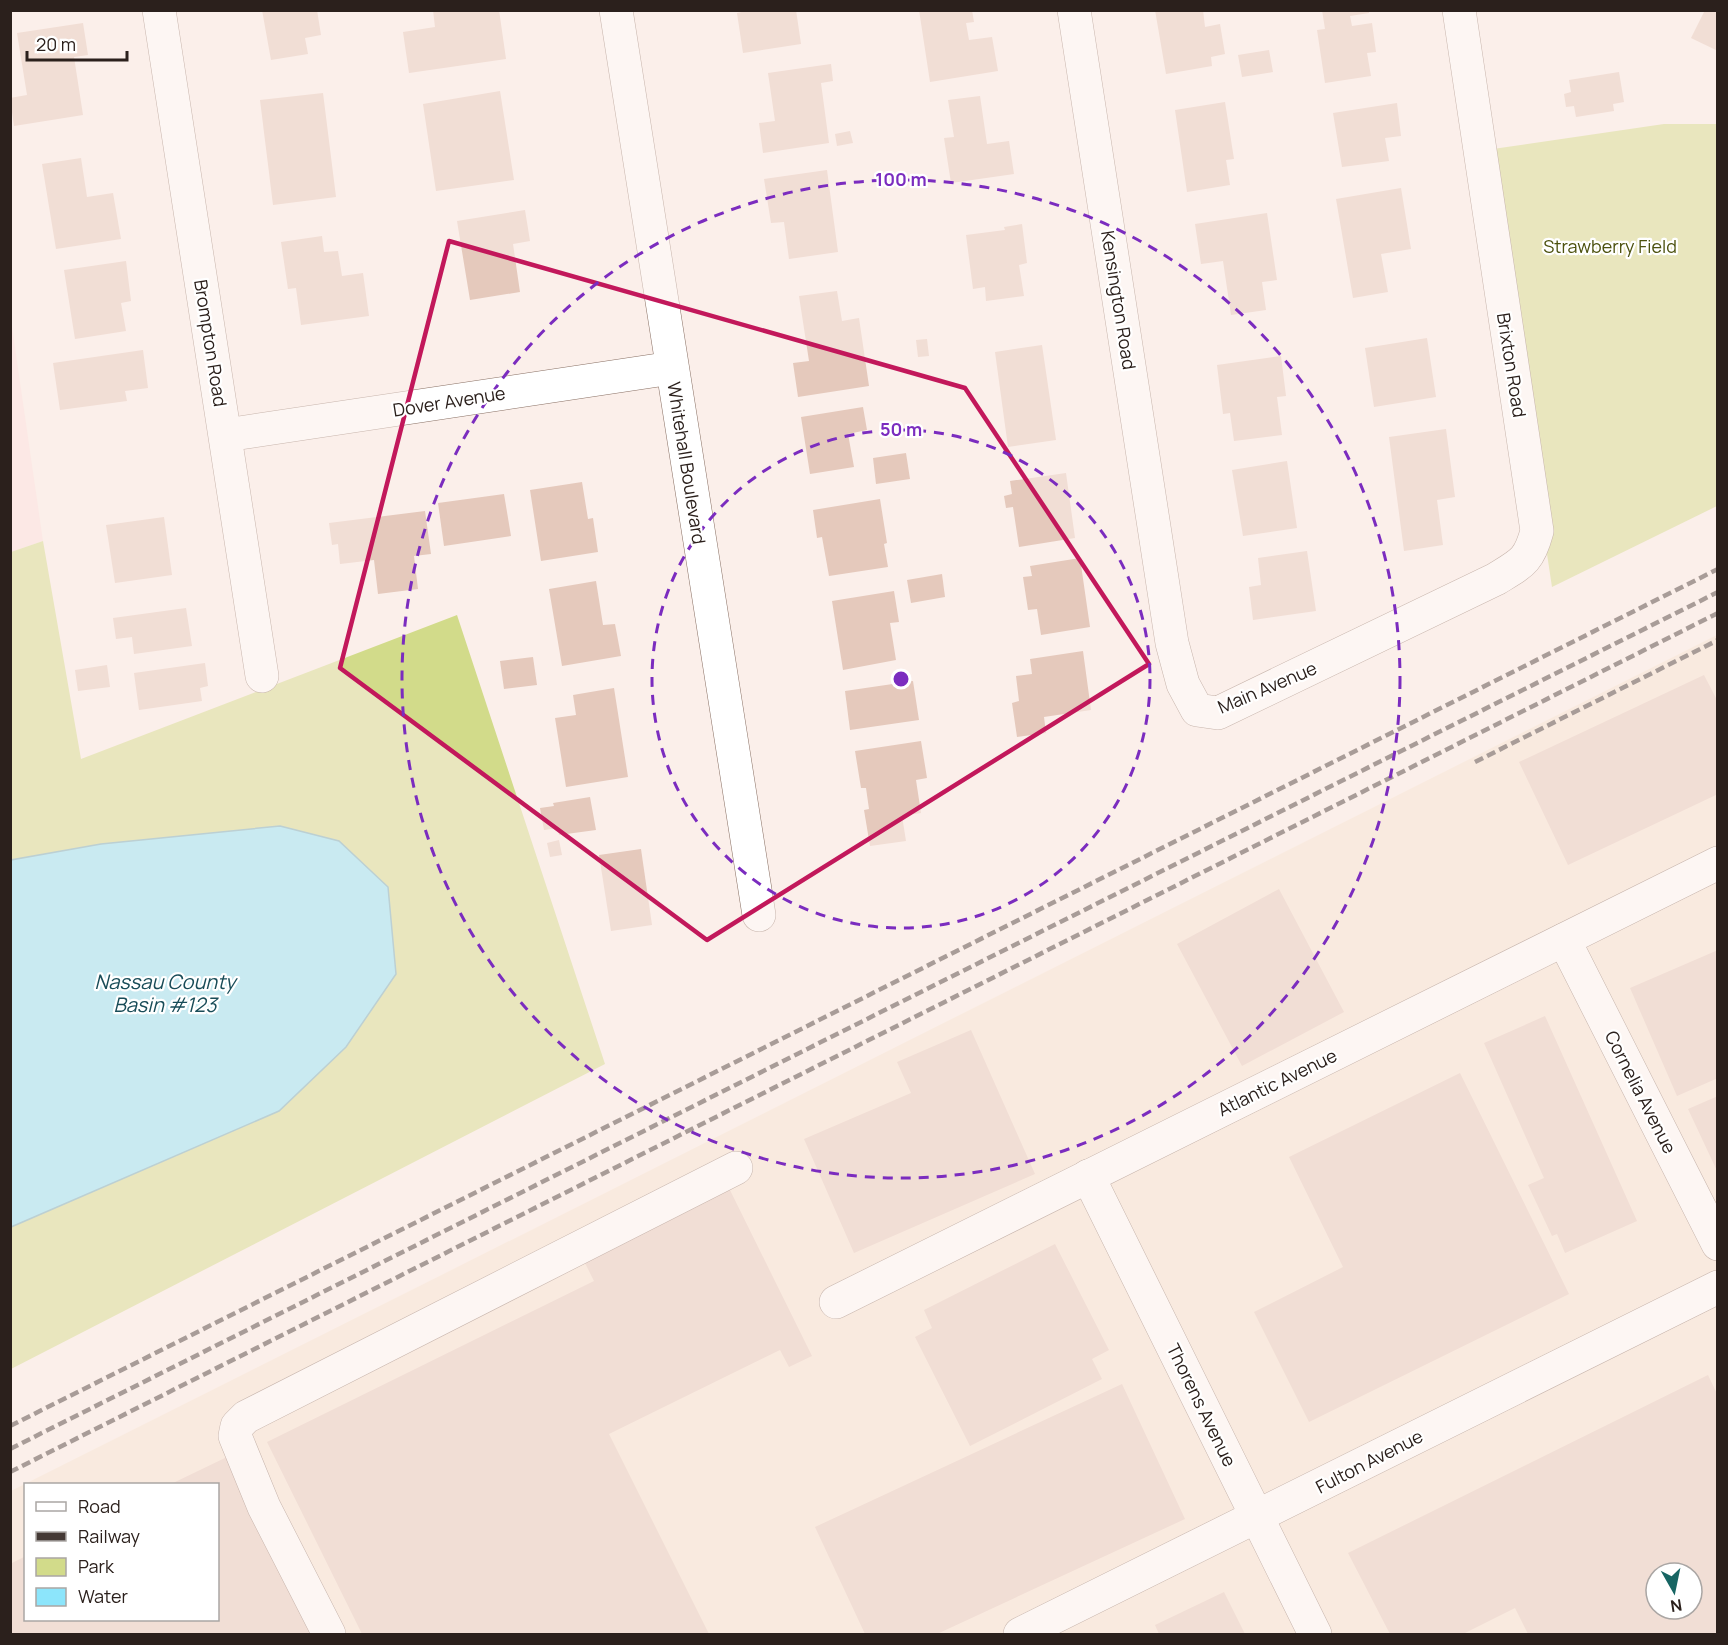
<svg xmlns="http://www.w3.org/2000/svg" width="1728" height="1645" font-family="Manrope,sans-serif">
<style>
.industrial{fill:#f6e5d3;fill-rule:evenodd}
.education{fill:#fce1df}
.green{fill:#d2db8a}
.water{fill:#8ce5fb;stroke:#6faab8;stroke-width:1.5}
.building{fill:#e5c9bc;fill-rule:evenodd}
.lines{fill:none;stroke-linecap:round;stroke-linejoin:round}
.minor-casing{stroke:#897064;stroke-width:34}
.minor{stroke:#fff;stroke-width:33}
.rail{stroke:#443935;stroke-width:4.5;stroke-dasharray:9 4.5;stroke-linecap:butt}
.marked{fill:none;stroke:#c2185b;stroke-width:4.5;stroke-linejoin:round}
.ring{fill:none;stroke:#7b2cbf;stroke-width:3;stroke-dasharray:10 8}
.labels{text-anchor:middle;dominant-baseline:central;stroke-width:4.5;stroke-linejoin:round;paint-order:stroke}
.park-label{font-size:18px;fill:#4c510e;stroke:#fff}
.street-label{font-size:18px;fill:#2b201c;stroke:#fff}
.water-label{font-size:20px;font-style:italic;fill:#184c58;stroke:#fff}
.centre{fill:#7b2cbf;stroke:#fff;stroke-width:3}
.ring-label{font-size:18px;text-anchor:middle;font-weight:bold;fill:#7b2cbf;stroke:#fff;stroke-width:4.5;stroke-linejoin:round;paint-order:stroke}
</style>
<rect width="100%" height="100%" fill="#fbefea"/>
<!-- industrial -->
<path class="industrial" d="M1717,635V1634H11V1491ZM26,1484H218V1620H26ZM1656,1573H1692V1609H1656Z"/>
<!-- education -->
<path class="education" d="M10,313L43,541L11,552H10Z"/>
<!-- green -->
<g class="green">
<path d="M1664,124H1717V506L1552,587L1486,150Z"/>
<path d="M43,541L81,759L457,615L605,1064L11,1369V552Z"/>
</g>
<!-- water -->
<path class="water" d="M280,826L339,841L388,887L396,974L346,1047L279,1111L11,1227V860L101,844Z"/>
<!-- building -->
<g class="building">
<path d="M262,10H317L321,35L305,38L308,54L271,60Z"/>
<path d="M433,10H499L506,59L409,73L403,32L435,27Z"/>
<path d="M751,10H796L801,44L743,53L737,13Z"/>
<path d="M919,10H972L974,22L966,23L969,40L992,37L998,71L930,82Z"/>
<path d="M1155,10H1203L1205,27L1220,24L1225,54L1211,57L1212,66L1166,74Z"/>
<path d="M1322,10H1369V13L1350,16L1352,26L1372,23L1376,52L1367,53L1371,76L1325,83L1317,30L1325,29Z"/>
<path d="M1705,10H1718V51L1691,38Z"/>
<path d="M83,23L88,55L74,57L83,115L14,126L10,98L27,95L17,33Z"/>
<path d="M1269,50L1273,72L1242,77L1238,55Z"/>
<path d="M831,64L833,81L821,83L829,143L763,153L759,123L775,121L768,73Z"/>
<path d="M1619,72L1624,102L1613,104L1614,111L1576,117L1574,106L1566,107L1564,94L1571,92L1569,80Z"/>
<path d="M500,91L514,180L436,191L423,104Z"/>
<path d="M323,93L336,197L273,205L260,100Z"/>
<path d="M980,96L987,144L1009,141L1014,174L951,183L944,138L954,137L948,100Z"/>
<path d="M1225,102L1234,159L1226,160L1230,185L1187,192L1175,110Z"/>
<path d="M1397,103L1401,136L1385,138L1389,161L1342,167L1333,113Z"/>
<path d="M850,131L853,143L837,146L835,134Z"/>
<path d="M81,158L87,197L113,193L121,239L56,249L42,164Z"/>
<path d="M827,170L838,252L789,259L784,222L771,223L764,179Z"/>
<path d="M1401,188L1411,249L1381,254L1388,292L1353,298L1336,199Z"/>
<path d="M525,210L530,241L513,244L520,292L470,300L457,221Z"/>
<path d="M1267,213L1277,280L1262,282L1266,310L1231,315L1223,261L1201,264L1195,224Z"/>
<path d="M1022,224L1027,263L1019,265L1024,296L986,301L985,287L973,289L966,235L1005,230L1004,227Z"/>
<path d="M322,236L324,252L338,251L342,276L363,273L369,316L301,325L296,288L288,289L281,242Z"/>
<path d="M126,261L131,301L121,303L126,331L75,339L64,270Z"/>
<path d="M837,291L842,321L859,318L869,386L798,397L793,363L809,361L799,296Z"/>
<path d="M1427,338L1436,397L1374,407L1365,348Z"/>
<path d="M927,339L929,356L918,357L916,340Z"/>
<path d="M1042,345L1056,440L1008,447L995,352Z"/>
<path d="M143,350L148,388L125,391L127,401L60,410L53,363Z"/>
<path d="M1281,356L1286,396L1277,397L1282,435L1234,441L1230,413L1223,414L1217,365Z"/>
<path d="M863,407L867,430L848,434L854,467L810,474L801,417Z"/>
<path d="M1446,429L1455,497L1437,500L1443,545L1404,551L1389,437Z"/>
<path d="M906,453L910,479L876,484L873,458Z"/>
<path d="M1287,461L1297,528L1243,536L1232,470Z"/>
<path d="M1066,473L1075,538L1019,547L1013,507L1006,508L1004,496L1012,494L1010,481Z"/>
<path d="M582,482L588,519L593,518L598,552L541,561L530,490Z"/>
<path d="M504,494L511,536L444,546L438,503Z"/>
<path d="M880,499L887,543L884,544L888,567L829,576L822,537L817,538L813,510Z"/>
<path d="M425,511L431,554L414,556L418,589L378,594L374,560L340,564L338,544L332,545L329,523Z"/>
<path d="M164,517L172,575L115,583L106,525Z"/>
<path d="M1307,551L1316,611L1253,620L1249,587L1261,585L1258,558Z"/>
<path d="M1080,558L1090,627L1041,635L1037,609L1028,610L1023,577L1032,576L1030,566Z"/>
<path d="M942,574L945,597L911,603L907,580Z"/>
<path d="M596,581L603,625L615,624L621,656L562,666L549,589Z"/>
<path d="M894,591L899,622L890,623L896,660L843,670L832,601Z"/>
<path d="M186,608L192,646L134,654L132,637L116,639L113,618Z"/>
<path d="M1083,651L1091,710L1044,717L1046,733L1017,737L1012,703L1019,701L1016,676L1032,674L1030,659Z"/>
<path d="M533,657L537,685L504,689L500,661Z"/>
<path d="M205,663L208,686L200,688L202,701L139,710L134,673Z"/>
<path d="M107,665L110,687L78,691L75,670Z"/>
<path d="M1704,675L1718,702V794L1568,865L1519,762Z"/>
<path d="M913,681L919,720L850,730L845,691Z"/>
<path d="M614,688L628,777L566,787L555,718L576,715L573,695Z"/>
<path d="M921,741L927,778L916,780L921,813L902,816L906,841L870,846L864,810L869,809L866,788H861L855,751Z"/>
<path d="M590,797L596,830L559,835L558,828L544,830L540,808L554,806L553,803Z"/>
<path d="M559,840L562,855L550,857L547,843Z"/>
<path d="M641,849L652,925L611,931L599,855Z"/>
<path d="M1279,889L1344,1012L1242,1066L1177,944Z"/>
<path d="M1718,950V1078L1677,1096L1630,988Z"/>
<path d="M1545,1016L1637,1221L1565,1253L1557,1234L1552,1236L1528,1185L1544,1178L1484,1043Z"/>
<path d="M971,1030L1035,1174L854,1253L804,1139L911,1093L897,1062Z"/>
<path d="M1460,1073L1569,1294L1309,1422L1254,1312L1343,1267L1289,1157Z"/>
<path d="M1718,1096V1173L1688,1109Z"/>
<path d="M726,1182L812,1356L789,1367L780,1350L609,1434L709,1634H362L267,1442L594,1281L580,1253Z"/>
<path d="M1055,1244L1109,1350L1092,1359L1102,1379L970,1446L915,1337L932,1328L924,1310Z"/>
<path d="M1708,1375L1718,1396V1634H1528L1515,1608L1463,1634H1390L1348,1553ZM1656,1573H1692V1609H1656Z"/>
<path d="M1122,1384L1185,1519L937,1634H865L815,1527Z"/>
<path d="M227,1457L316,1634H10V1564L26,1556V1620H218V1484H171Z"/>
<path d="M1224,1592L1245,1634H1159L1155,1625Z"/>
</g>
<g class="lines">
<defs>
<g id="minor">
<path d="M159,10L262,676"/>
<path d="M616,10L759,915"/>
<path d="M1074,10L1172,643L1183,684L1197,710L1218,713L1496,579C1522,563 1529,561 1537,531L1459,10"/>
<path d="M226,435L672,368"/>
<path d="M1564,940L1718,1244"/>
<path d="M1088,1176L1315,1634"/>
<path d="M836,1302L1718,863"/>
<path d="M329,1634L264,1507L235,1436L237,1426L246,1417L736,1168"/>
<path d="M1020,1634L1718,1287"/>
</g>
</defs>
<!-- minor casing -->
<use href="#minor" class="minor-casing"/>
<!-- minor -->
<use href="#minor" class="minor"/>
<!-- rail -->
<g class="rail">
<path d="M1475,762L1718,640"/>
<path d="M10,1426L1718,569"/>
<path d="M10,1449L1718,592"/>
<path d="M10,1472L1718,613"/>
</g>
</g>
<!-- marked area -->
<path d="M0 0H1728V1645H0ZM449,241L965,388L1149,664L707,940L340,668Z" fill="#fbefea" fill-opacity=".55" fill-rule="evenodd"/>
<path class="marked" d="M449,241L965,388L1149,664L707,940L340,668Z"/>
<!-- distance rings -->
<g class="ring">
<circle cx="901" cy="679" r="249"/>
<circle cx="901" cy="679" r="499"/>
</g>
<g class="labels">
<!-- park labels -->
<g class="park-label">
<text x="1610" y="246">Strawberry Field</text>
</g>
<!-- street labels -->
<g class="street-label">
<text transform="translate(1119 300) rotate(81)">Kensington Road</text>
<text transform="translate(211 343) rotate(81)">Brompton Road</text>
<text transform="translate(1512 365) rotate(81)">Brixton Road</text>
<text transform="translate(449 401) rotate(-9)">Dover Avenue</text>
<text transform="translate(687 463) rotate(81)">Whitehall Boulevard</text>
<text transform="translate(1267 687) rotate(-23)">Main Avenue</text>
<text transform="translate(1277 1082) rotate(-26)">Atlantic Avenue</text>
<text transform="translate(1641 1092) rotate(63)">Cornelia Avenue</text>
<text transform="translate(1202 1405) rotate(64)">Thorens Avenue</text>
<text transform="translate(1369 1461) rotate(-27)">Fulton Avenue</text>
</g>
<!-- water labels -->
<g class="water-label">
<text x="165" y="981">Nassau County<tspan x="165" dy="23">Basin #123</tspan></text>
</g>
</g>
<circle cx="901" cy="679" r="9" class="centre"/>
<g class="ring-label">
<text x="901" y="186">100 m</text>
<text x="901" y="436">50 m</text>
</g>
<!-- border -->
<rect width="1728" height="1645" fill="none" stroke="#2b201c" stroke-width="24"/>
<!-- legend -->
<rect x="24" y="1483" width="195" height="138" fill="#ffffff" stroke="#aaa6a4" stroke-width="1.5"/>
<rect x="36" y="1502" width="30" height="9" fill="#ffffff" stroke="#aaa6a4" stroke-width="1.5"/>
<text x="78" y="1513" font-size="18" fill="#2b201c">Road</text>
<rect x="36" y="1532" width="30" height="9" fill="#443935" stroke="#aaa6a4" stroke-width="1.5"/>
<text x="78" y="1543" font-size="18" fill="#2b201c">Railway</text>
<rect x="36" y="1558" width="30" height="18" fill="#d2db8a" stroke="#aaa6a4" stroke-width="1.5"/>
<text x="78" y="1573" font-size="18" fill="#2b201c">Park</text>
<rect x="36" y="1588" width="30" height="18" fill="#8ce5fb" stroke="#aaa6a4" stroke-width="1.5"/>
<text x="78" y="1603" font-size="18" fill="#2b201c">Water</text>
<!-- north arrow -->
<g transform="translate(1674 1591) rotate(171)"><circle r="28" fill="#ffffff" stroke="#aaa6a4" stroke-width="1.5"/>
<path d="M0-4.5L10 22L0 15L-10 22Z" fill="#176563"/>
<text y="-9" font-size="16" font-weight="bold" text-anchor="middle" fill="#2b201c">N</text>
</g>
<!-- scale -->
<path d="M27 51v9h100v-9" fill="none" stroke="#2b201c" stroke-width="3"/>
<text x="36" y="51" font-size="18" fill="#2b201c" stroke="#ffffff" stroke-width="4.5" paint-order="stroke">20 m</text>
</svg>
